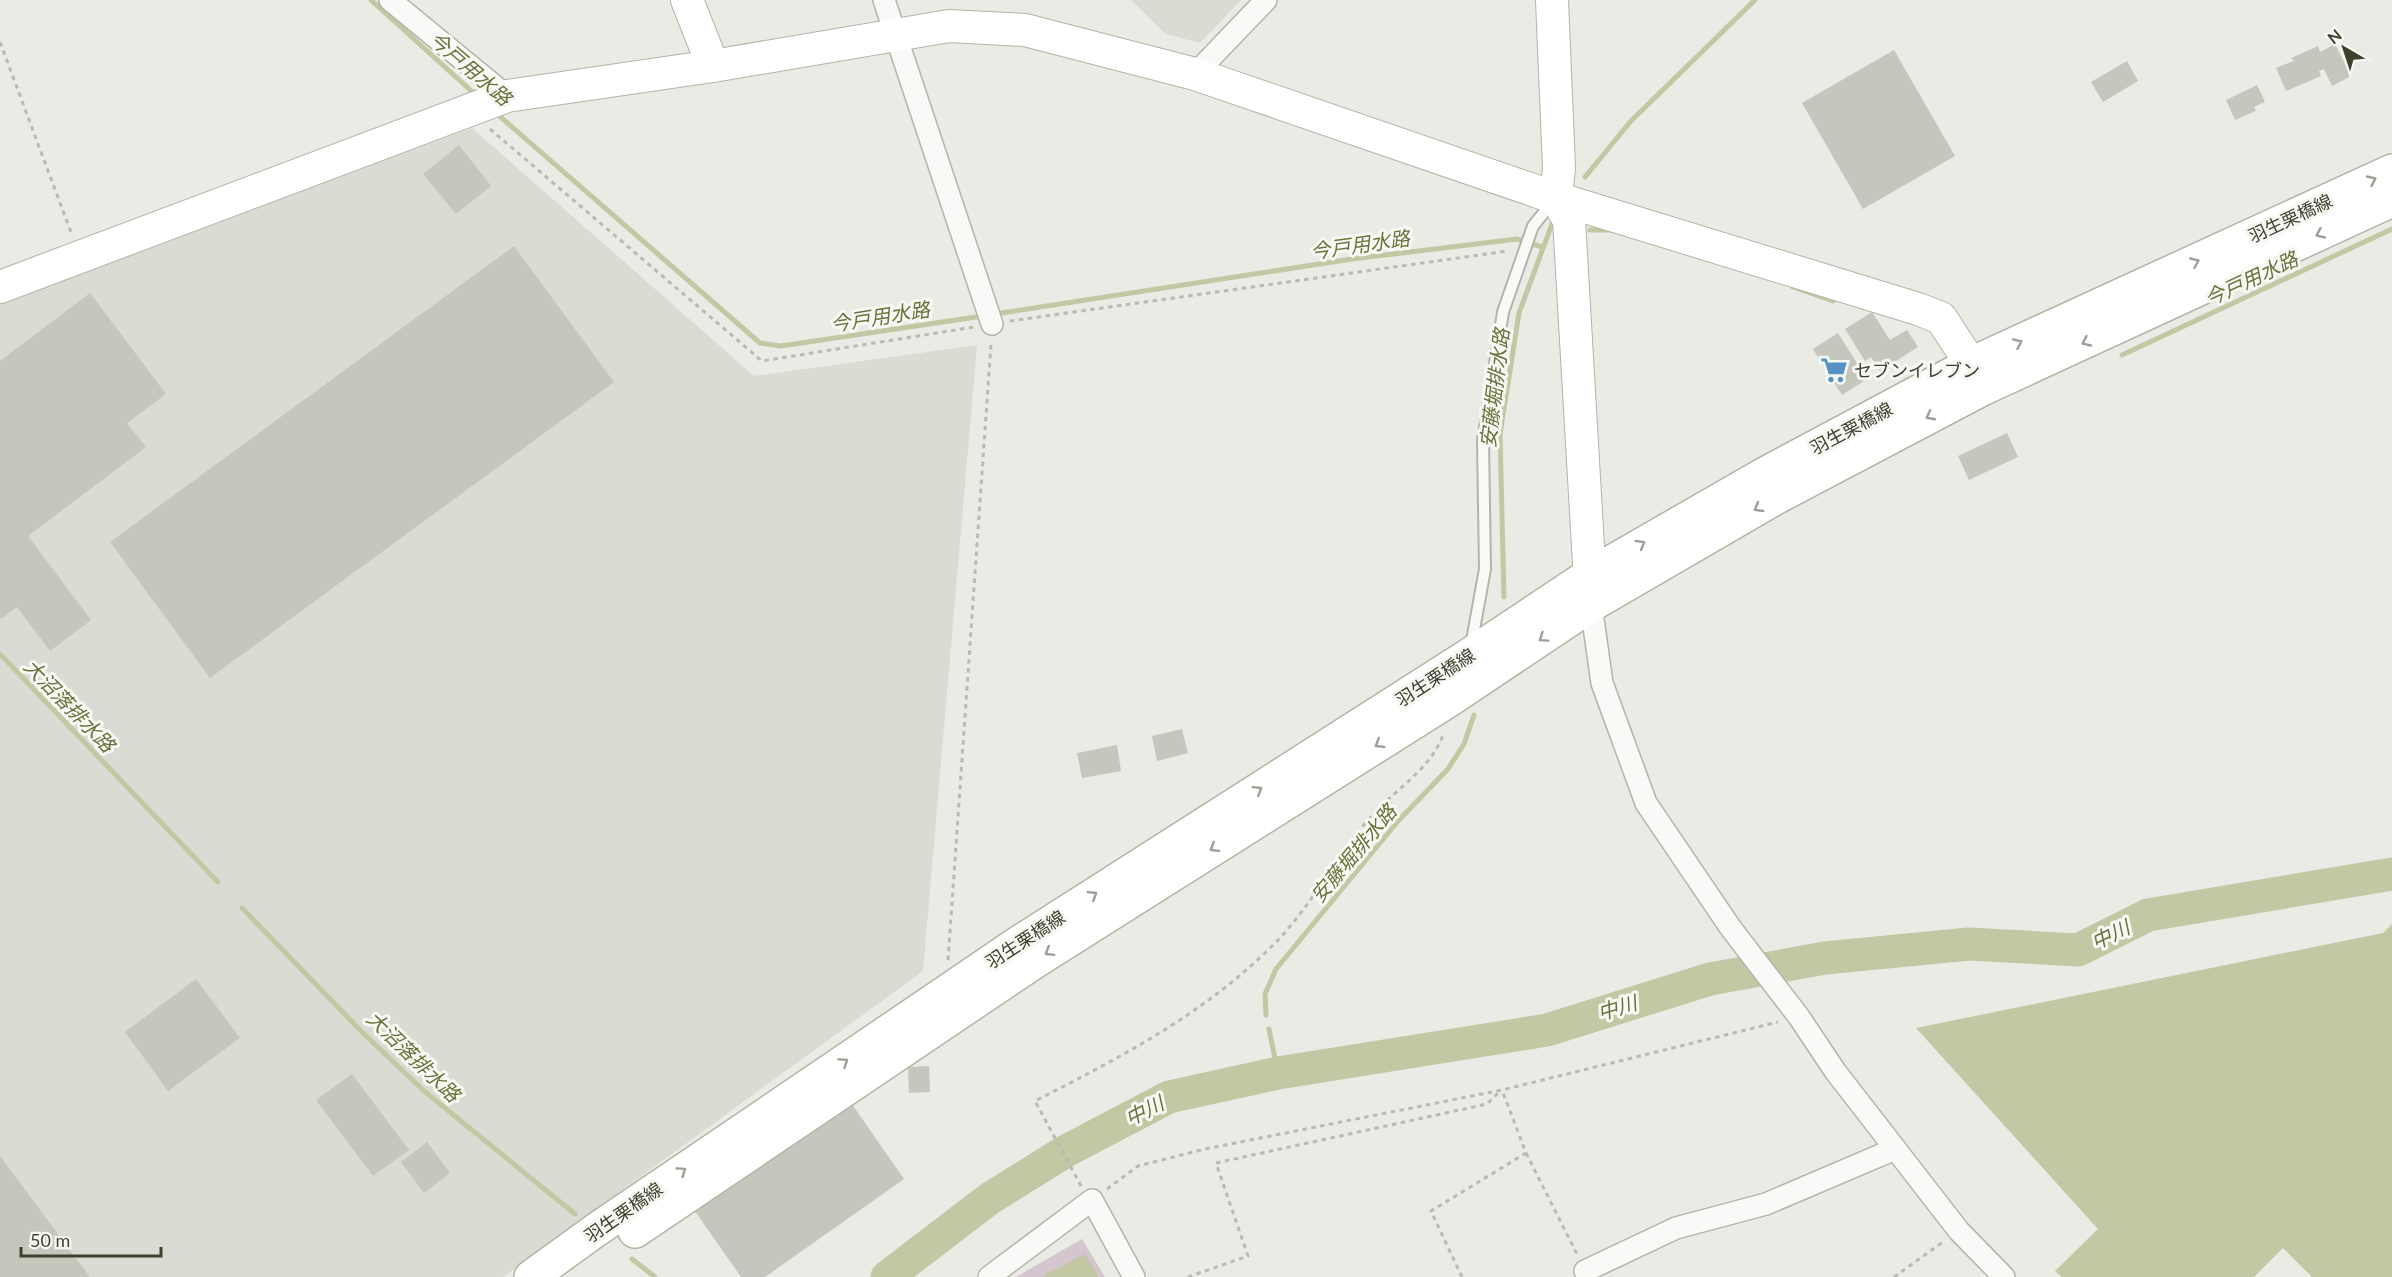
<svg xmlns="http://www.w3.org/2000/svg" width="2392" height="1277" font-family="Lato,'Noto Sans JP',sans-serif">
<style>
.built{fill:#dadcd3}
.green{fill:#d4c6cf}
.water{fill:#c3c7a3}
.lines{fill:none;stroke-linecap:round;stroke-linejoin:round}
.stream{stroke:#c3c7a3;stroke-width:5}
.river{stroke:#c3c7a3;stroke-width:33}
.building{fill:#c5c7bc}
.lane-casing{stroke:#b2b5a9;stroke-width:14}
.street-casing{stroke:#b2b5a9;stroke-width:24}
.secondary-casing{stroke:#b2b5a9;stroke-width:34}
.primary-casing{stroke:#b2b5a5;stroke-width:36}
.path{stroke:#b9bbb2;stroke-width:3;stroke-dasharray:4.5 4.5;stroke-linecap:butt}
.lane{stroke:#f9f9f7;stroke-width:10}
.street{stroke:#f9f9f7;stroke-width:21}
.secondary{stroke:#fff;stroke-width:32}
.primary{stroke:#fff;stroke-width:33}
.oneway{stroke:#9ea096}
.labels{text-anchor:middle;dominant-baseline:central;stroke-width:6;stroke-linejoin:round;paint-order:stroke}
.street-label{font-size:18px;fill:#3d422d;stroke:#f7f8f4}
.poi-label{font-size:18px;fill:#3d422d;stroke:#f7f8f4;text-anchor:start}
.water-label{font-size:20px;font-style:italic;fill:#6a723b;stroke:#f7f8f4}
</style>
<rect width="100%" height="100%" fill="#e9ebe4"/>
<!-- built -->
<g class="built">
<path d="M1131,0H1241L1200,43L1166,34Z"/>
<path d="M472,128L754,376L977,345L923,971L503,1277H0V302Z"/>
</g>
<!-- green -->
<path class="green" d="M1082,1239L1105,1277H1016Z"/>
<!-- water -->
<g class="water">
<path d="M2392,924V1277H2312L2283,1248L2254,1277H2062L2055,1271L2098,1229L1916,1028L2383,933Z"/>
<path d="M1085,1254L1099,1277H1041Z"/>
</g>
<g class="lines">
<!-- stream -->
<g class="stream">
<path d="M371,0L478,97"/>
<path d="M496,113L760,343L781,346L983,316"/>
<path d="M1585,177L1631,121L1755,0"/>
<path d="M1590,230H1613"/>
<path d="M1793,287L1833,301"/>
<path d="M995,314L1352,259L1517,239L1542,247"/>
<path d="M2122,355L2392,229"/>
<path d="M1504,597L1500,434L1519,313L1552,224"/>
<path d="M0,654L218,882"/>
<path d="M242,908L363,1033L424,1091L575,1214"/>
<path d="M1266,1015L1265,994L1276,969L1399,820L1448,769L1464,744L1474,715"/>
<path d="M1269,1029L1278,1073"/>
<path d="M632,1259L655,1277"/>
</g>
<!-- river -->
<path class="river" d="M887,1277L989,1199L1066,1151L1169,1097L1278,1073L1547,1030L1710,979L1825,958L1969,944L2078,950L2148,915L2392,874"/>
</g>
<!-- building -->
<g class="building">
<path d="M2335,44L2351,76L2332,86L2324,69L2319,71L2321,76L2286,91L2276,68L2294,61L2291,58L2318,46L2320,52Z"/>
<path d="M1894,50L1955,156L1863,209L1802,103Z"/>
<path d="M2127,61L2138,81L2103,102L2091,82Z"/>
<path d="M2257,85L2265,102L2254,107L2256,111L2235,120L2226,100Z"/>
<path d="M459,145L491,186L456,214L423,174Z"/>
<path d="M514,246L614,382L210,678L110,542Z"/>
<path d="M90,293L166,394L127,423L146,447L28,536L91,620L50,651L17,607L1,619L0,617V361Z"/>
<path d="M1872,312L1890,340L1907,330L1918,347L1880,371L1871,357L1865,361L1845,329Z"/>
<path d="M1838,333L1867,379L1842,395L1813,349Z"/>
<path d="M2007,433L2018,457L1969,480L1958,456Z"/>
<path d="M1182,729L1188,753L1157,761L1152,736Z"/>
<path d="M1117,745L1121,771L1082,778L1077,753Z"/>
<path d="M196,979L240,1038L168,1091L125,1032Z"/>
<path d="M929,1066L930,1092L909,1093L908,1067Z"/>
<path d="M352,1074L409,1150L373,1176L316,1100Z"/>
<path d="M847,1097L904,1179L765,1277H741L692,1207Z"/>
<path d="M427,1142L450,1173L424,1193L401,1162Z"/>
<path d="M0,1156L90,1277H0Z"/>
</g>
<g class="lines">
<defs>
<path id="lane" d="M1471,646L1485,569L1483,440L1503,312L1533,226L1554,200"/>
<g id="street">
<path d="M390,0L507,96"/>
<path d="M884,0L992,324"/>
<path d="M1195,74L1266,0"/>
<path d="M1591,605L1602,683L1646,803L1730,927L1799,1017L1835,1071L1959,1231L2004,1277"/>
<path d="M1585,1271L1676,1228L1766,1204L1895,1149"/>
<path d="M989,1277L1092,1200L1134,1277"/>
</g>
<g id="secondary">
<path d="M687,0L713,66"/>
<path d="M1552,0L1559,168L1556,198L1569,220L1591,598"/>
<path d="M0,287L507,96L713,66L949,26L1025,30L1195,74L1556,198L1918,309L1941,318L1971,364L1982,388"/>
</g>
<g id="primary">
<path d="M635,1231L1034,962L1449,700L1591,605L1777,497L1982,389L2392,200"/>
<path d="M531,1277L596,1230L1020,942L1468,656L1591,574L1763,475L1971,364L2392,171"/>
</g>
</defs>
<!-- lane casing -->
<use href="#lane" class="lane-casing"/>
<!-- street casing -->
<use href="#street" class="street-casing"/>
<!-- secondary casing -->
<use href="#secondary" class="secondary-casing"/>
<!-- primary casing -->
<use href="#primary" class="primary-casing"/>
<!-- path -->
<g class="path">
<path d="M0,42L72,235"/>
<path d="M490,129L762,361L974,327"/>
<path d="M1010,321L1508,251"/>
<path d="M948,960L991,344"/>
<path d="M1526,1153L1577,1254"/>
<path d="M1081,1186L1035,1101C1123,1056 1208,1012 1278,940C1312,904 1336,858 1368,820C1392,791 1430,771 1443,735"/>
<path d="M1107,1189L1138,1166L1205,1149L1502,1090L1778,1022"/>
<path d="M1188,1277L1248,1256L1216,1163L1487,1104L1500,1091"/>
<path d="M1462,1277L1431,1211L1526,1153L1502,1090"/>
<path d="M1894,1277L1943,1242"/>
</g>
<!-- lane -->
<use href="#lane" class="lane"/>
<!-- street -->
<use href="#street" class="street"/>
<!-- secondary -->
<use href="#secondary" class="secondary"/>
<!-- primary -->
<use href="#primary" class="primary"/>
</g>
<!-- one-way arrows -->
<defs><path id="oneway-chevron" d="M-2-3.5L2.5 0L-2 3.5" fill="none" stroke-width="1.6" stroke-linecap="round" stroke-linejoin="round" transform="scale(1.5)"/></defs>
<g class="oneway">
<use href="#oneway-chevron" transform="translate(2372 180) rotate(-25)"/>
<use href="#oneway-chevron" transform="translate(2320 234) rotate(155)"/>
<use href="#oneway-chevron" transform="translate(2195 262) rotate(-24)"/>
<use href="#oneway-chevron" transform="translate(2086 342) rotate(155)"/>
<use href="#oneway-chevron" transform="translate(2018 343) rotate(-24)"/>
<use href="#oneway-chevron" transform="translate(1930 416) rotate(152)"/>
<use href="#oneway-chevron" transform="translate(1758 508) rotate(150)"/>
<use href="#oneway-chevron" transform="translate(1641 544) rotate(-30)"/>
<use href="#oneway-chevron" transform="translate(1543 638) rotate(146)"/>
<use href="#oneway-chevron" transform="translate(1379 744) rotate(148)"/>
<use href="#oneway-chevron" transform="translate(1258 790) rotate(-32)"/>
<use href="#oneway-chevron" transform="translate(1214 848) rotate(148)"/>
<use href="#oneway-chevron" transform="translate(1093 895) rotate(-32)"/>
<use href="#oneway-chevron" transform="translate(1049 952) rotate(148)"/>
<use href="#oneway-chevron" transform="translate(844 1062) rotate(-34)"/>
<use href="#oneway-chevron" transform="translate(682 1171) rotate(-34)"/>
</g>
<!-- icons -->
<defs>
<symbol id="supermarket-bare" viewBox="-9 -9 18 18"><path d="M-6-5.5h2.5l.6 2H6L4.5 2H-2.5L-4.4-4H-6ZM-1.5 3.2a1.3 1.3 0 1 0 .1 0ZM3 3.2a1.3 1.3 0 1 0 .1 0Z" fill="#5793c2" stroke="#f7f8f4" stroke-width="2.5" paint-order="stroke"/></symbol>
</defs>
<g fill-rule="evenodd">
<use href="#supermarket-bare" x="1815" y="351" width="38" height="38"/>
</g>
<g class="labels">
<!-- street labels -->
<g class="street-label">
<text transform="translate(2290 218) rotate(-25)">羽生栗橋線</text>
<text transform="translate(1851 428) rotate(-28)">羽生栗橋線</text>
<text transform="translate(1435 677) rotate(-33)">羽生栗橋線</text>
<text transform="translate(1025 939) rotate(-33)">羽生栗橋線</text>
<text transform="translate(623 1212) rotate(-35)">羽生栗橋線</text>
</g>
<!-- poi labels -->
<g class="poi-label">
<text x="1854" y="370">セブンイレブン</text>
</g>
<!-- water labels -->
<g class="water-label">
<text transform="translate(471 68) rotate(41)">今戸用水路</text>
<text transform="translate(1360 244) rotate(-8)">今戸用水路</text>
<text transform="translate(2251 278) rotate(-25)">今戸用水路</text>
<text transform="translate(880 316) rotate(-9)">今戸用水路</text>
<text transform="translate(1494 388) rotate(-83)">安藤堀排水路</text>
<text transform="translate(70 705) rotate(46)">大沼落排水路</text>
<text transform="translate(1353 853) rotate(-50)">安藤堀排水路</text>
<text transform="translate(2110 934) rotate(-26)">中川</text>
<text transform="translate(1617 1007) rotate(-17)">中川</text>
<text transform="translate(414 1056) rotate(44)">大沼落排水路</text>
<text transform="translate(1144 1110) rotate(-27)">中川</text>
</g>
</g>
<!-- north arrow -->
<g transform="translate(2344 48) rotate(321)" stroke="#f7f8f4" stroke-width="4.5" paint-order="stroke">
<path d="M0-4.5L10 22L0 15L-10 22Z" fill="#3d422d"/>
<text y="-9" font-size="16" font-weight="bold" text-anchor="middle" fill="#3d422d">N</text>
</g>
<!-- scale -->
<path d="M21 1247v9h140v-9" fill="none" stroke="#3d422d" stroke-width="3"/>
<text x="30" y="1247" font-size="18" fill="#3d422d" stroke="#f7f8f4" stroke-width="4.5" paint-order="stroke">50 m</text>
</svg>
